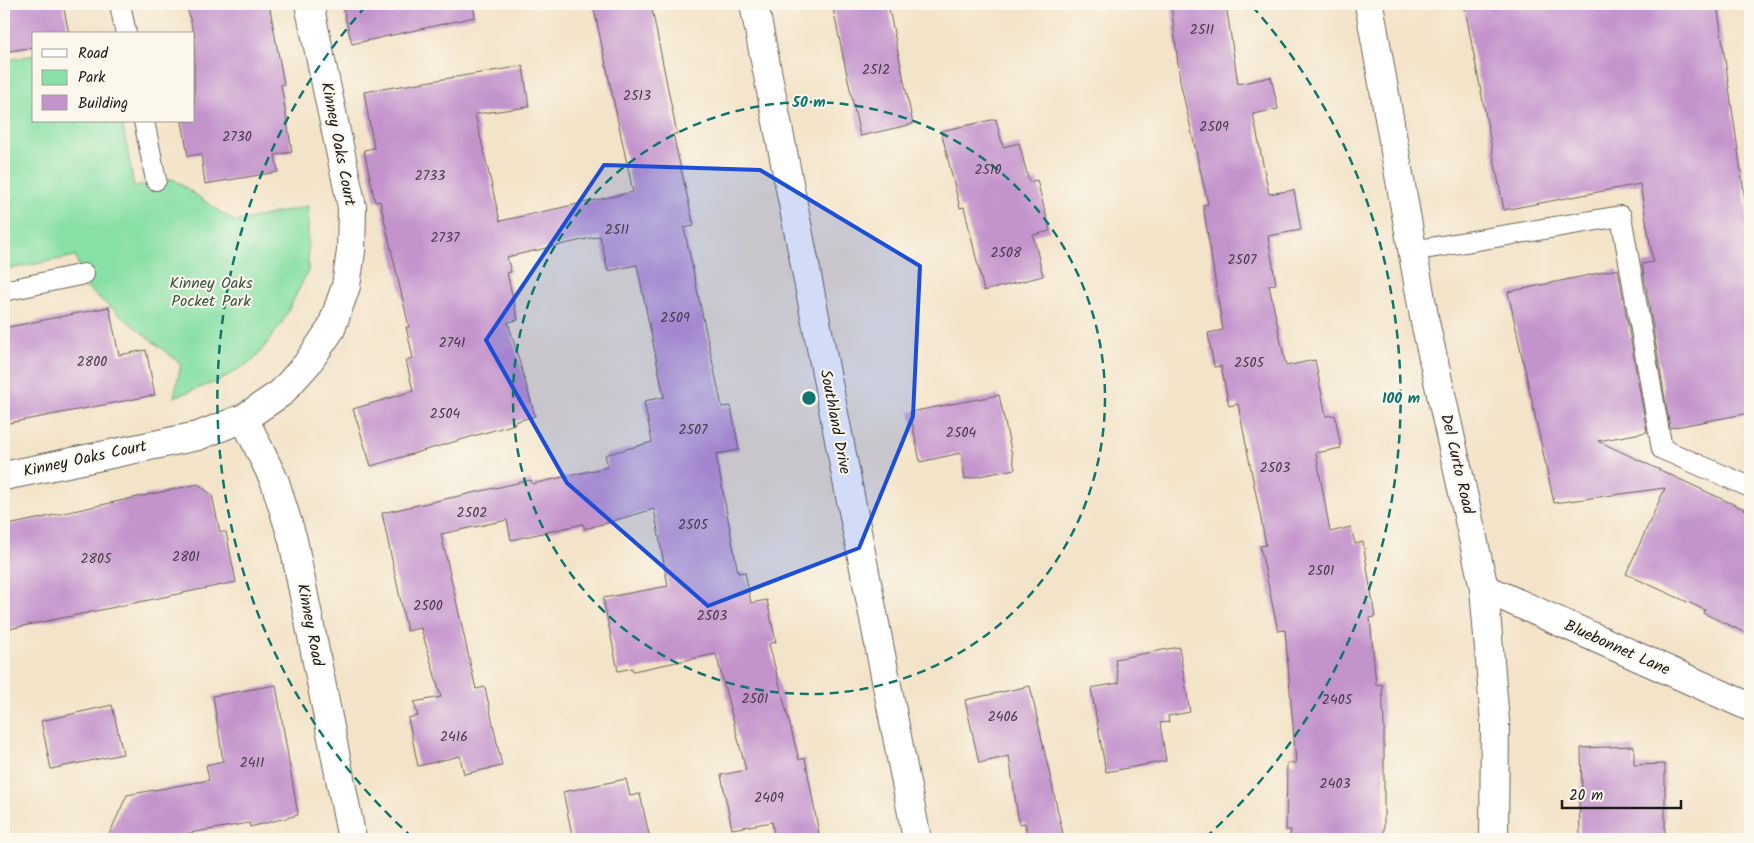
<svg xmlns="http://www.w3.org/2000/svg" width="1754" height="843" font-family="Kalam,sans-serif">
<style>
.green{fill:#87e0a5;stroke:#527e60}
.building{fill:#c393cc}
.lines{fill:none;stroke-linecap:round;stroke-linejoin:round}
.service-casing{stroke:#676258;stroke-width:22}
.minor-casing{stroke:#676258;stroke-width:30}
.tertiary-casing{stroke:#676258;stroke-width:30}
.service{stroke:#fff;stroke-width:20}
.minor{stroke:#fff;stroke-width:28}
.tertiary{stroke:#fff;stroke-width:28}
.marked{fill:#1d4ed8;fill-opacity:0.2;stroke:#1d4ed8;stroke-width:4;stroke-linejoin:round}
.ring{fill:none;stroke:#0f766e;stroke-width:2.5;stroke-dasharray:9 6}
.labels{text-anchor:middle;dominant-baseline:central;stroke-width:4;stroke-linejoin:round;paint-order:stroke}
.number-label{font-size:14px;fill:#463a48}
.street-label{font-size:16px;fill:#1c1c1c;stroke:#fbf7ec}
.park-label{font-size:16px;fill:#3c5745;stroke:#fbf7ec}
.centre{fill:#0f766e;stroke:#fbf7ec;stroke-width:2.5}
.ring-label{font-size:15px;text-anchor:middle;font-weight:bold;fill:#0f766e;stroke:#fbf7ec;stroke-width:4;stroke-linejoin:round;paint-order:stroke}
</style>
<rect width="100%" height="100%" fill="#fbf7ec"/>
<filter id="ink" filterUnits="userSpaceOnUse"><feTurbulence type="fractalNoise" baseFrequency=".02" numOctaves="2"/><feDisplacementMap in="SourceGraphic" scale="10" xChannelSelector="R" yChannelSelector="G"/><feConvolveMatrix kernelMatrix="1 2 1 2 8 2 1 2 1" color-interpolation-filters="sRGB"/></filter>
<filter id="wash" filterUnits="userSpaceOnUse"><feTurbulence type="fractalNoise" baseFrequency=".0096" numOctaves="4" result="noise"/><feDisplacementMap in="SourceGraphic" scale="20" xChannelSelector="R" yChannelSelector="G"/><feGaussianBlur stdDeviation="1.12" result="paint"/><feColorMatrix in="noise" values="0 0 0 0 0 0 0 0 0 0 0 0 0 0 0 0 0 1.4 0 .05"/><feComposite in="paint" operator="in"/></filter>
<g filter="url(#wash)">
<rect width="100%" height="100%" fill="#f3e3c8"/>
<!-- green -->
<path class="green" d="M34,55V121H122L134,186L173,179L235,222L308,206V271L282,323L255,359L219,381L174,397L181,364L83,285L76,256L4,270V61Z"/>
<g id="blocks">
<!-- building -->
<g class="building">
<path d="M4,4H63L69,34H34V47L4,52Z"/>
<path d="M186,4H269L284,84L281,85L292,152L275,155L278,172L205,184L201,154L188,156L182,121H194V34Z"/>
<path d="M342,4H473L475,17L352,44Z"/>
<path d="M593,4H651L677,134H673L694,226L684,228L722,407L731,406L739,450L716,454L738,573L745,572L751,603L767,600L776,642L769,644L799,760L805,758L820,839H775L772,822L732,829L721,775L746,770L716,654L633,671L632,668L618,671L603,598L668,586L654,509L585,529L583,524L511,540L507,520L441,534L476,689L485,687L502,766L464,774L460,756L418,766L408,718L418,716L414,702L441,697L421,628L407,631L382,513L531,480L532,484L608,467L605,455L652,442L644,401L664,397L637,265L608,271L600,236L507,257L511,272L507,273L518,320L508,322L535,416L514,422L515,424L371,466L353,409L413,391L406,360L413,358L406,327H409L380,201L375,202L364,150L374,148L364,92L523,66L529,107L475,114L500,221L633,192Z"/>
<path d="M832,4H888L913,124L860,136Z"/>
<path d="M1171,4H1226L1238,84L1271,77L1278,109L1253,114L1269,194L1294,190L1301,230L1268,236L1276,284L1269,285L1286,366L1315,360L1326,416L1335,415L1341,448L1316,453L1330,532L1351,527L1355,544L1363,542L1375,617L1370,618L1376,685L1382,684L1384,725V839H1289L1291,830H1286L1287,763H1296L1285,630L1278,631L1260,546L1266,545L1238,404L1229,406L1221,366L1214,367L1208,333L1223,330L1203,205L1208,204L1180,81Z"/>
<path d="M1464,4H1717L1750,234V413L1670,428L1642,264L1653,262L1640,184L1504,210Z"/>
<path d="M996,119L1003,147L1019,143L1029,182L1037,180L1050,231L1033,235L1043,276L984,291L964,207L960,208L941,131Z"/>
<path d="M1618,269L1647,432L1598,441L1750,512V635L1703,613L1705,610L1626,574L1665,488L1554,503L1508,292Z"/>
<path d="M109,307L119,355L146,350L155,395L4,424V328Z"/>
<path d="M999,395L1015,469L965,479L961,453L920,462L910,412Z"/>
<path d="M198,484L212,495L220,532H226L236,582L4,630V526Z"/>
<path d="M1179,647L1190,712L1168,716L1169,722L1160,723L1166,761L1106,772L1091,688L1119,683L1115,659Z"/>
<path d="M276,685L298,815L250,827L249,823L154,839H107L127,795L209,780L206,765L223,761L213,696Z"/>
<path d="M1030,686L1064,839H1028L1025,823L1019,824L1009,756L979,763L965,700Z"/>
<path d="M112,705L123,754L51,769L41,721Z"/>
<path d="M1634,746V765L1665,764V839H1580L1579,791L1582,792L1581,748Z"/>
<path d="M626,779L630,796L640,794L650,839H573L563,792Z"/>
</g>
</g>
</g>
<g filter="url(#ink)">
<use href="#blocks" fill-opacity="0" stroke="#676258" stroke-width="1"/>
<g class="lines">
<defs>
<g id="service">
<path d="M120,4L126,34"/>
<path d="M144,121L156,180"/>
<path d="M1412,251L1621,216L1662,449L1750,487"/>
<path d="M4,291L84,274"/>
</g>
<g id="minor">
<path d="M754,4L917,839"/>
<path d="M244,418L275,482L293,540L352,839"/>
<path d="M4,476L198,436L244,418L281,393L307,364L331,329L346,286L351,251L352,207L309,4"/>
</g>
<g id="tertiary">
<path d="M1369,4L1425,322L1484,588L1495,722L1494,839"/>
<path d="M1484,588L1750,707"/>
</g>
</defs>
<!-- service casing -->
<use href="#service" class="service-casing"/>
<!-- minor casing -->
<use href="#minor" class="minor-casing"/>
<!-- tertiary casing -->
<use href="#tertiary" class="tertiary-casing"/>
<!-- service -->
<use href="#service" class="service"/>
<!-- minor -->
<use href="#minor" class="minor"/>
<!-- tertiary -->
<use href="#tertiary" class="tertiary"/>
</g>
</g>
<!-- marked area -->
<path class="marked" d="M604,165L760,170L920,266L913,416L859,548L708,606L567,483L486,340Z"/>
<!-- distance rings -->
<g class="ring">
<circle cx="809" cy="398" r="296"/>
<path d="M413 838A592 592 0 0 1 366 6M1252 6A592 592 0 0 1 1205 838"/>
</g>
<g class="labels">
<!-- number labels -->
<g class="number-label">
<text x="1202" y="30">2511</text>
<text x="876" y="70">2512</text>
<text x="637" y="96">2513</text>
<text x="1214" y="127">2509</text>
<text x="237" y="137">2730</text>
<text x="988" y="170">2510</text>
<text x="430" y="176">2733</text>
<text x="617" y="230">2511</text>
<text x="445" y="238">2737</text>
<text x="1006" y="253">2508</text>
<text x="1242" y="260">2507</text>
<text x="675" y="318">2509</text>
<text x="452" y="343">2741</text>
<text x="92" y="362">2800</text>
<text x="1249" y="363">2505</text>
<text x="445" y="414">2504</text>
<text x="693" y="430">2507</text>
<text x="961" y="433">2504</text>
<text x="1275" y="468">2503</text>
<text x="472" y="513">2502</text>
<text x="693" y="525">2505</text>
<text x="186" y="557">2801</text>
<text x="96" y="559">2805</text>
<text x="1321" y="571">2501</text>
<text x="428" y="606">2500</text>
<text x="712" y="616">2503</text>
<text x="755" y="699">2501</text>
<text x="1337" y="700">2405</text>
<text x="1003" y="717">2406</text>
<text x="454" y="737">2416</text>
<text x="252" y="763">2411</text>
<text x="1335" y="784">2403</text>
<text x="769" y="798">2409</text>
</g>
<!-- street labels -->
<g class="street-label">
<text transform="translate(338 144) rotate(79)">Kinney Oaks Court</text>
<text transform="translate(835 422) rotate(79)">Southland Drive</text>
<text transform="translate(85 459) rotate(-12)">Kinney Oaks Court</text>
<text transform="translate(1457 464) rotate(77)">Del Curto Road</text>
<text transform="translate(310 625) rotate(79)">Kinney Road</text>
<text transform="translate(1617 648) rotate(24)">Bluebonnet Lane</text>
</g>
<!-- park labels -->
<g class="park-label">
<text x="211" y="283">Kinney Oaks<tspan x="211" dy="18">Pocket Park</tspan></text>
</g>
</g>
<circle cx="809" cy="398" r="8" class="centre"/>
<g class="ring-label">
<text x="809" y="107">50 m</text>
<text x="1401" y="403">100 m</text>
</g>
<!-- margin -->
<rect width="1754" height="843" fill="none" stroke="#fbf7ec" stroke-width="20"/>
<!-- legend -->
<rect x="32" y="32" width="162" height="90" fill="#fbf7ec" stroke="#a29f99"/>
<rect x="42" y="49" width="25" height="8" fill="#ffffff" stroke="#a29f99"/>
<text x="78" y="58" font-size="15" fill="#1c1c1c">Road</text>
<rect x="42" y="70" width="25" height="15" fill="#87e0a5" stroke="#a29f99"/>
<text x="78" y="82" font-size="15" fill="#1c1c1c">Park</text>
<rect x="42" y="95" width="25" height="15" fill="#c393cc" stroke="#a29f99"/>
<text x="78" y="108" font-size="15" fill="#1c1c1c">Building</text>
<!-- scale -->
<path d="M1562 800v8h119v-8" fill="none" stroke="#1c1c1c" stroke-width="2.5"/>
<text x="1569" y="800" font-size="15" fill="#1c1c1c" stroke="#fbf7ec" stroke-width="4" paint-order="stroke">20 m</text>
</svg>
